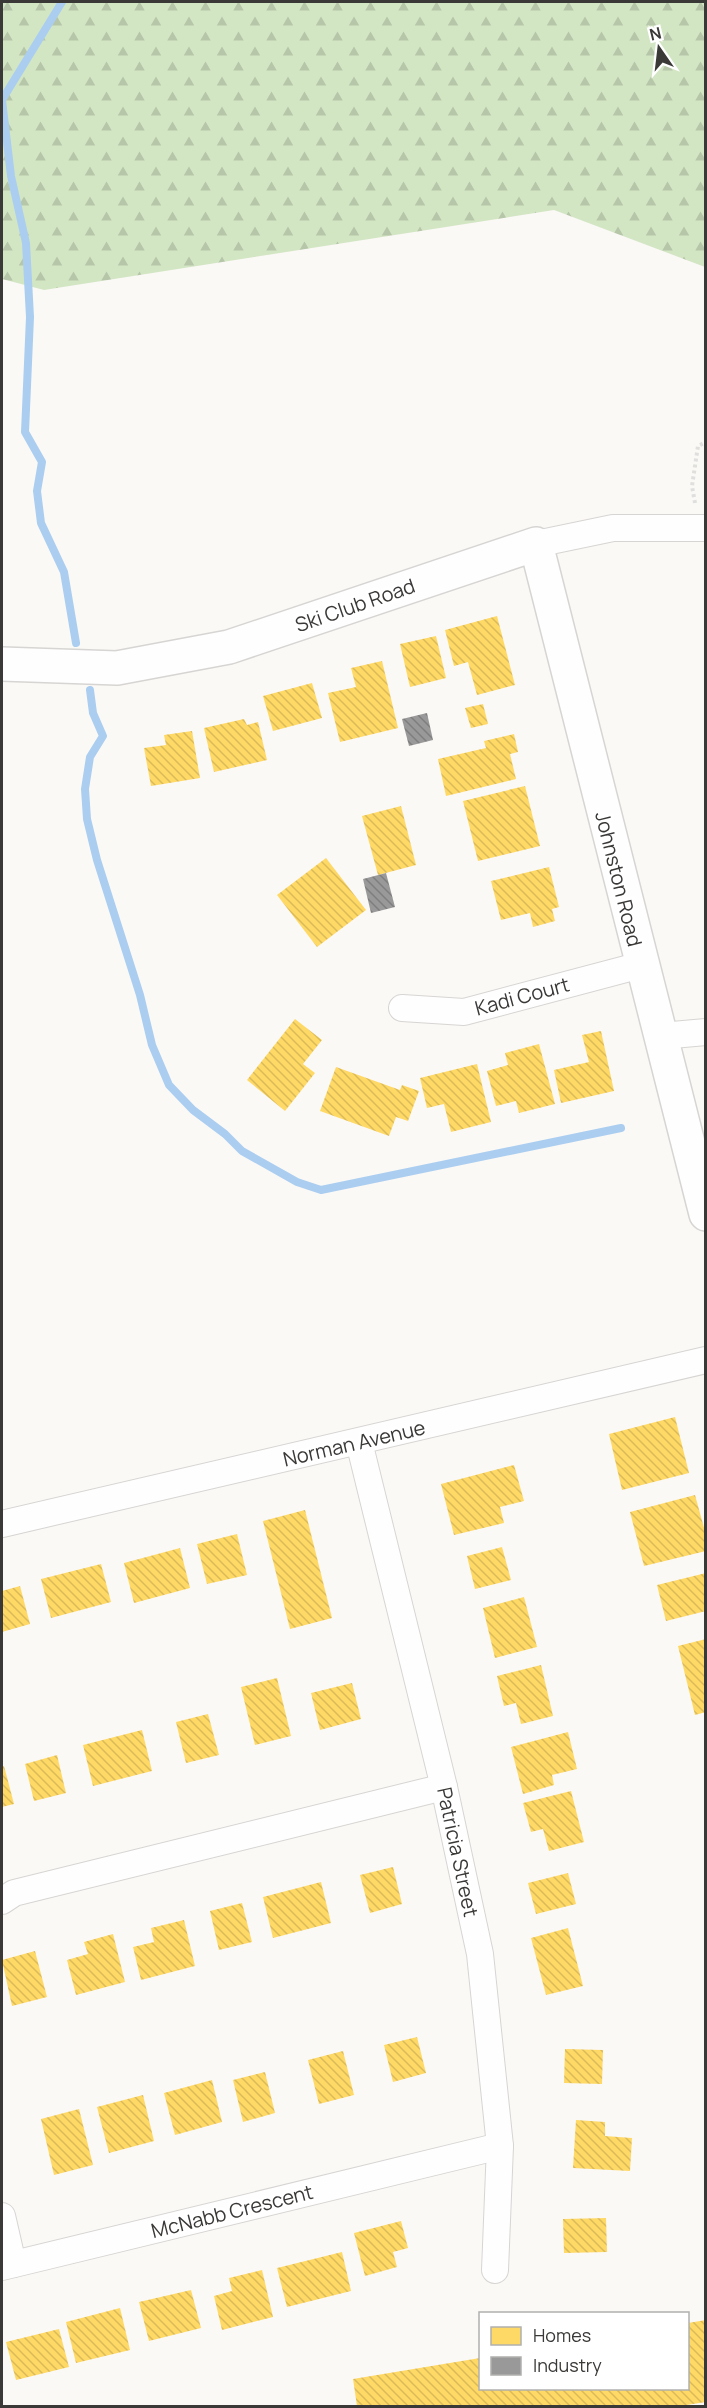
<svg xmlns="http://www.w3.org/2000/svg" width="707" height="2408" font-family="Manrope,sans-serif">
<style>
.forest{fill:url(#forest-firs)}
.homes{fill:url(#homes-back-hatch)}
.industry{fill:url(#industry-back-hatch)}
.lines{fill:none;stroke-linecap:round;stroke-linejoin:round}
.stream{stroke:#abcef0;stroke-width:8}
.minor-casing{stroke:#d7d5d3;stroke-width:28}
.tertiary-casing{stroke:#d7d5d3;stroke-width:36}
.path{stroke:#dfdfde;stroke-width:4;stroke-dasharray:3 3;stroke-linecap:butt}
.minor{stroke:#fefefe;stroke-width:26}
.tertiary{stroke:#fefefe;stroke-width:33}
.labels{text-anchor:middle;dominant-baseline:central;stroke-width:6;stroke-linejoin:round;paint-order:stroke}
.street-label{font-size:20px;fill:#3a3937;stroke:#fff}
</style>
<defs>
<pattern id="forest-firs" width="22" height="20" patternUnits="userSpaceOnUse" patternTransform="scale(1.5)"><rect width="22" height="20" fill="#d3e6c4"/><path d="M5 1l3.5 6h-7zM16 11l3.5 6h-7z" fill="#b6c6a9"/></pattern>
<pattern id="homes-back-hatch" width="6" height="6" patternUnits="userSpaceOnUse" patternTransform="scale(1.5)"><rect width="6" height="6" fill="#ffd966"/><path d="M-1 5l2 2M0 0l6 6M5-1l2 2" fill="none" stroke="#dbbb59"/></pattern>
<pattern id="industry-back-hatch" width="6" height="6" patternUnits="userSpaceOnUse" patternTransform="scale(1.5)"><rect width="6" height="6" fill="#999"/><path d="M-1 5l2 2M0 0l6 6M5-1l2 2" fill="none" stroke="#7e7e7e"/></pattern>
</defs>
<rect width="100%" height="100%" fill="#fbf9f6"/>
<!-- forest -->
<path class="forest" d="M2,2H705V267L554,210L44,290L2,279Z"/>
<!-- homes -->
<g class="homes">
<path d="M497,616L515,685L477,695L468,662L454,666L445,630Z"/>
<path d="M436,636L446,678L410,687L400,644Z"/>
<path d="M382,661L398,728L340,742L328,693L356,687L351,668Z"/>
<path d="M312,683L322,718L273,731L263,696Z"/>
<path d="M483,704L488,724L471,728L465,708Z"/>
<path d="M244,719L247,725L258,722L267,760L214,772L204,728Z"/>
<path d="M192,731L200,778L151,786L144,748L166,745L164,735Z"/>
<path d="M514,734L518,752L510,754L516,779L446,796L438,759L486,748L484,741Z"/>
<path d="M525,786L540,846L478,861L463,801Z"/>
<path d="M401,806L416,865L378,875L362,816Z"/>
<path d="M326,858L366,910L317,947L277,895Z"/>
<path d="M549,867L559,907L552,909L555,921L533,927L530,913L501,920L491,881Z"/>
<path d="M295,1019L322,1040L303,1064L315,1073L285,1111L247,1080Z"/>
<path d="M601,1031L614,1091L561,1103L554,1070L589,1062L582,1035Z"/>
<path d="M539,1044L555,1104L519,1113L516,1101L496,1106L487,1071L508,1065L505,1053Z"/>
<path d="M477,1064L491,1122L451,1132L444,1104L427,1108L420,1078Z"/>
<path d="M336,1067L400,1090L402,1085L419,1091L408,1121L396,1117L389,1136L320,1111Z"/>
<path d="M675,1417L689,1473L622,1490L609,1434Z"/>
<path d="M514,1465L524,1501L500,1507L504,1523L454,1535L441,1484Z"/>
<path d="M695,1495L706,1535V1551L644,1566L630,1512Z"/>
<path d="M305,1510L332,1618L290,1629L263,1521Z"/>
<path d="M237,1534L247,1575L207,1584L197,1544Z"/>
<path d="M502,1547L511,1580L475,1589L467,1556Z"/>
<path d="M180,1548L190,1588L134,1603L124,1563Z"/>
<path d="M101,1564L111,1602L51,1618L41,1579Z"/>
<path d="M706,1573V1611L666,1621L657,1585Z"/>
<path d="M20,1586L30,1624L2,1632V1591Z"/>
<path d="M524,1597L537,1647L495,1658L483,1608Z"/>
<path d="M706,1639V1712L695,1715L678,1646Z"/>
<path d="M541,1665L553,1716L521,1724L516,1703L504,1706L497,1676Z"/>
<path d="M277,1678L291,1736L255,1745L241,1687Z"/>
<path d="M352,1683L361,1719L320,1730L311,1693Z"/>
<path d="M208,1714L219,1755L186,1763L176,1722Z"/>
<path d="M142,1730L152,1771L93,1786L83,1745Z"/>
<path d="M568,1732L577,1769L552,1775L554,1785L523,1794L511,1747Z"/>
<path d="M57,1755L66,1793L34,1801L25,1764Z"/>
<path d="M4,1766L14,1804L2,1807V1767Z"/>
<path d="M571,1791L584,1842L549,1851L543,1829L531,1832L523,1803Z"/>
<path d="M393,1867L402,1904L370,1913L360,1875Z"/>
<path d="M568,1873L576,1904L536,1914L528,1883Z"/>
<path d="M321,1882L331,1923L273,1938L263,1897Z"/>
<path d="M242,1903L252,1942L219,1950L210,1911Z"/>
<path d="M184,1920L195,1966L141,1980L133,1947L154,1942L151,1928Z"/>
<path d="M568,1928L583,1986L546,1995L531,1938Z"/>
<path d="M113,1934L125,1982L76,1995L67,1960L88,1954L84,1942Z"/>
<path d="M35,1951L47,1997L12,2006L2,1960Z"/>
<path d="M417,2037L426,2073L393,2082L384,2045Z"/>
<path d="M565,2049L603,2050L602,2084L564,2083Z"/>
<path d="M343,2051L354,2095L319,2104L308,2060Z"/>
<path d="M265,2072L275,2113L243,2122L233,2080Z"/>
<path d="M212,2080L222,2122L175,2135L164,2093Z"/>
<path d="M143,2095L154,2141L109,2153L97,2107Z"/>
<path d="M79,2109L93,2165L54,2175L41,2119Z"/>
<path d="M576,2120L605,2122V2136L632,2138L630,2171L573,2168Z"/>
<path d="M606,2218L607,2252L564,2253L563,2219Z"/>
<path d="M401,2221L408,2248L393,2252L397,2267L365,2276L354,2233Z"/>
<path d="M342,2252L351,2291L287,2307L277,2268Z"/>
<path d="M262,2270L273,2317L222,2330L214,2296L232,2291L229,2278Z"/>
<path d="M191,2290L201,2328L149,2341L139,2302Z"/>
<path d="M120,2308L130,2350L76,2363L66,2322Z"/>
<path d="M706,2320V2402L680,2406H357L353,2379L480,2358V2388H688V2323Z"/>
<path d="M59,2329L69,2367L16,2380L6,2342Z"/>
</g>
<!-- industry -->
<g class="industry">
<path d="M427,713L433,740L409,746L402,719Z"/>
<path d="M386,873L395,907L371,913L363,879Z"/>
</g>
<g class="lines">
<!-- stream -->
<g class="stream">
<path d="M62,2L2,100L11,176L26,243L30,317L25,432L42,462L37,491L41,523L64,572L76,643"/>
<path d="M90,690L93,713L103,736L90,757L85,789L87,819L97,860L140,995L152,1045L169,1085L193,1110L225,1134L242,1151L297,1182L321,1190L621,1128"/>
</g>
<defs>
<g id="minor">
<path d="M536,544L613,528H706"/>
<path d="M402,1008L464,1012L641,965"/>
<path d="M661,1036L706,1032"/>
<path d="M359,1442L444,1787L480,1954L500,2146L495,2270"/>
<path d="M2,1524L706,1360"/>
<path d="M2,1901L14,1893L444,1787"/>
<path d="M2,2216L13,2264"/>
<path d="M2,2267L500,2146"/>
</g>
<path id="tertiary" d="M2,664L117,668L229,647L536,544L706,1214"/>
</defs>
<!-- minor casing -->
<use href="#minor" class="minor-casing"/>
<!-- tertiary casing -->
<use href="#tertiary" class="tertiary-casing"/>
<!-- path -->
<path class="path" d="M695,503L692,486L698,446L706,442"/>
<!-- minor -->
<use href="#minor" class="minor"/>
<!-- tertiary -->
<use href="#tertiary" class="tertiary"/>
</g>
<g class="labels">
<!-- street labels -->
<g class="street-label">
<text transform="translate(355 605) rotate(-19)">Ski Club Road</text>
<text transform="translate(619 879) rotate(76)">Johnston Road</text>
<text transform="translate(522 996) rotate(-15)">Kadi Court</text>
<text transform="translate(354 1443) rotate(-13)">Norman Avenue</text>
<text transform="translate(458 1852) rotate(78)">Patricia Street</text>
<text transform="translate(232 2211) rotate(-14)">McNabb Crescent</text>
</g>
</g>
<!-- border -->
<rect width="707" height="2408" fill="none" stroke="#3a3937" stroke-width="6"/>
<!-- legend -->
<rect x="479" y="2312" width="210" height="78" fill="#ffffff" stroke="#b0b0af" stroke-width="1.5"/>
<rect x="491" y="2327" width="30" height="18" fill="#ffd966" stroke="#b0b0af" stroke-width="1.5"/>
<text x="533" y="2342" font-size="18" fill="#3a3937">Homes</text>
<rect x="491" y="2357" width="30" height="18" fill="#999999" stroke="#b0b0af" stroke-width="1.5"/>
<text x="533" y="2372" font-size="18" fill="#3a3937">Industry</text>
<!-- north arrow -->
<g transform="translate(659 48) rotate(346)" stroke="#ffffff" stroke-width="4.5" paint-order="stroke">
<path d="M0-4.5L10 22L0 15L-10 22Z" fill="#3a3937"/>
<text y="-9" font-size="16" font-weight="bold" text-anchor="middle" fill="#3a3937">N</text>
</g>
</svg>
